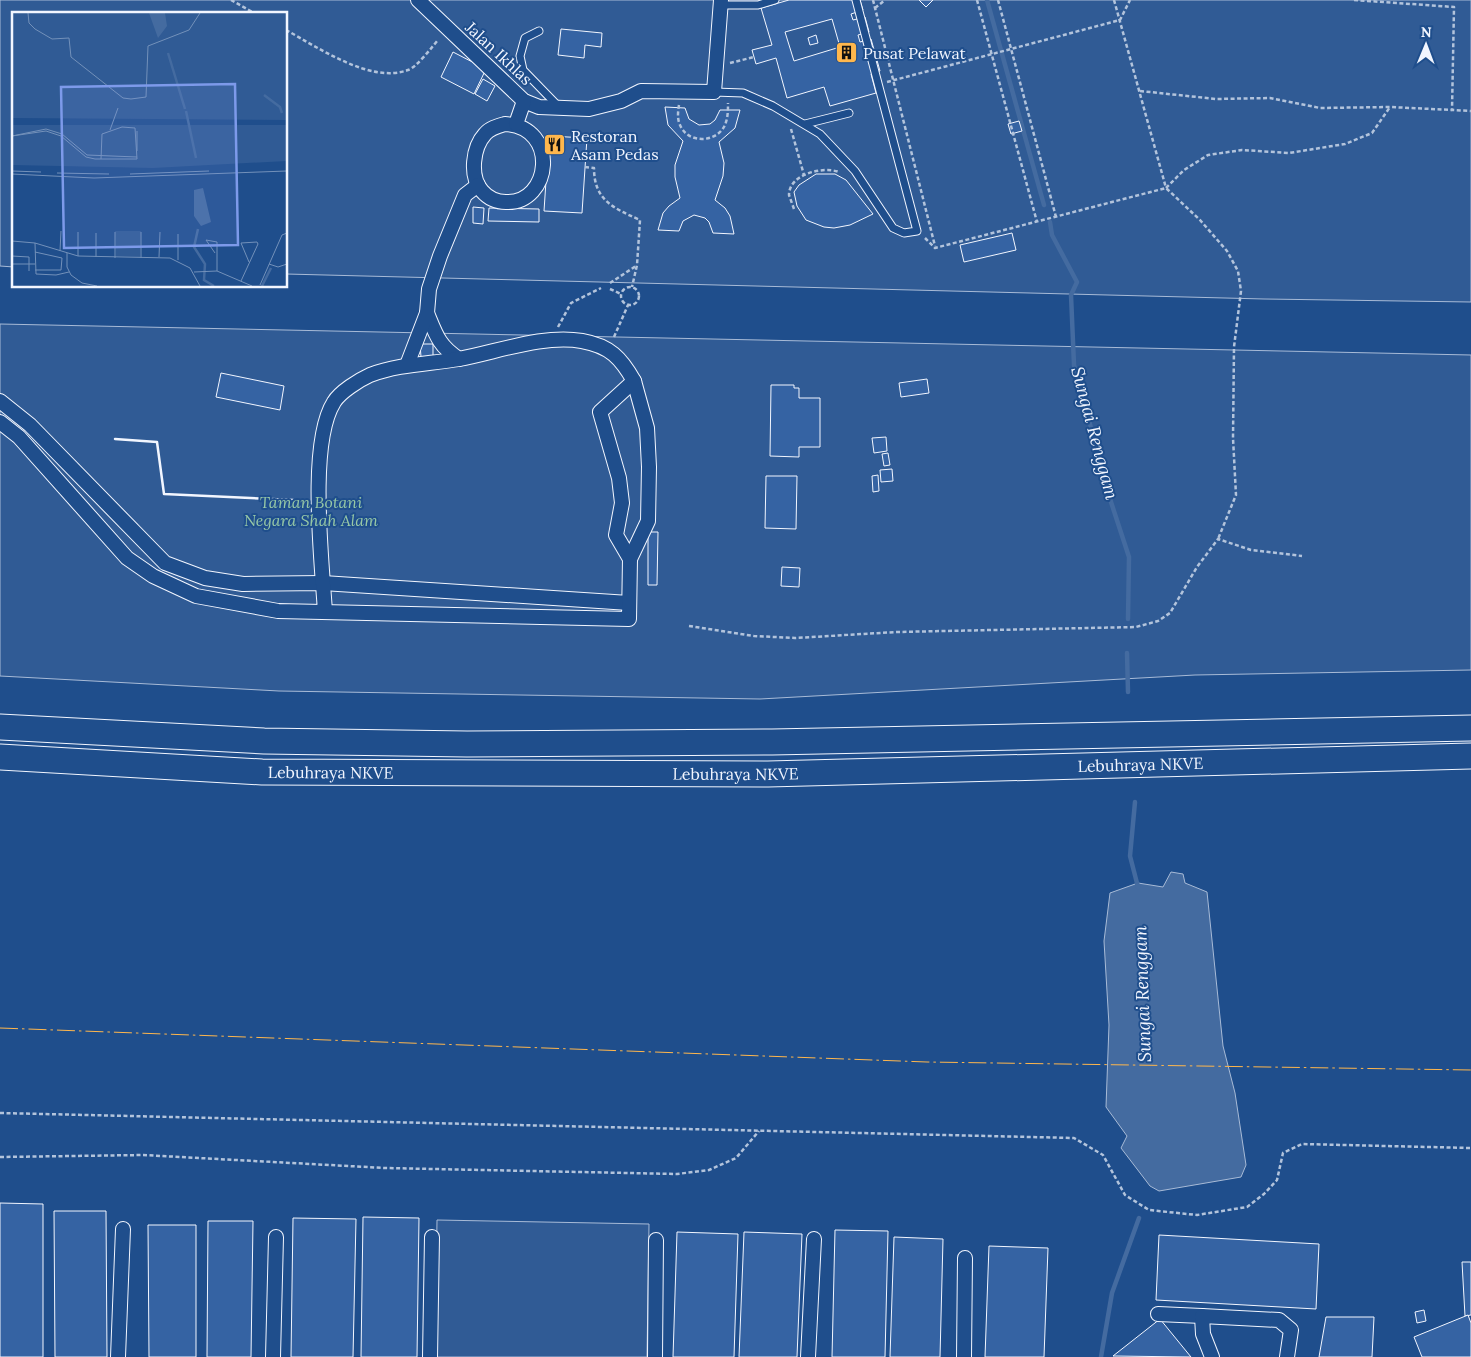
<svg xmlns="http://www.w3.org/2000/svg" width="1471" height="1357" font-family="Lora,serif">
<style>
.built{fill:#305b95;stroke:#a8bbd7}
.water{fill:#446ba0;stroke:#a8bbd7}
.lines{fill:none;stroke-linecap:round;stroke-linejoin:round}
.stream{stroke:#446ba0;stroke-width:4.5}
.building{fill:#3563a3;stroke:#f2f6ff;fill-rule:evenodd}
.service-casing{stroke:#f2f6ff;stroke-width:9}
.minor-casing{stroke:#f2f6ff;stroke-width:16}
.motorway-casing{stroke:#f2f6ff;stroke-width:27}
.path{stroke:#b3c4dc;stroke-width:2.5;stroke-dasharray:4 2.5;stroke-linecap:butt}
.service{stroke:#1f4e8c;stroke-width:7}
.minor{stroke:#1f4e8c;stroke-width:14}
.motorway{stroke:#1f4e8c;stroke-width:25}
.wall{stroke:#f2f6ff;stroke-width:2.5}
.power{stroke:#ffb74d;stroke-width:1;stroke-dasharray:18 4 2.5 4;stroke-linecap:butt}
.labels{text-anchor:middle;dominant-baseline:central;stroke-width:4;stroke-linejoin:round;paint-order:stroke}
.street-label{font-size:16px;fill:#f2f6ff;stroke:#1f4e8c}
.poi-label{font-size:16px;fill:#f2f6ff;stroke:#1f4e8c;text-anchor:start}
.park-label{font-size:16px;font-style:italic;fill:#97c8a6;stroke:#1f4e8c}
.water-label{font-size:18px;font-style:italic;fill:#f2f6ff;stroke:#1f4e8c}
.inset-river{fill:none;stroke:#446ba0;stroke-width:2.5}
.inset-road{fill:none;stroke:#7391ba;stroke-width:1}
.view{fill:#7d9aea;fill-opacity:0.15;stroke:#7d9aea;stroke-width:2.5}
.inset-edge{fill:none;stroke:#f2f6ff;stroke-width:2.5}
</style>
<rect width="100%" height="100%" fill="#1f4e8c"/>
<!-- built -->
<g class="built">
<path d="M0,0H1471V302L1264,299L286,274V14H14V267L0,266Z"/>
<path d="M0,324L1471,355V670L1195,675L760,699L279,691L0,676Z"/>
<path d="M437,1220L649,1224L647,1357H435Z"/>
</g>
<!-- water -->
<path class="water" d="M1171,872L1183,874L1185,883L1207,892L1223,1046L1235,1093L1246,1165L1241,1177L1159,1191L1150,1186L1121,1148L1127,1136L1106,1107L1109,1025L1104,941L1110,893L1138,883L1163,887Z"/>
<g class="lines">
<!-- stream -->
<g class="stream">
<path d="M987,0L1044,205"/>
<path d="M1050,222L1052,235L1077,282L1071,295L1074,365L1111,502L1129,557L1128,619"/>
<path d="M1127,653L1128,692"/>
<path d="M1135,802L1130,856L1138,887"/>
<path d="M1101,1357L1112,1293L1139,1218"/>
</g>
</g>
<!-- building -->
<g class="building">
<path d="M789,0H860L863,10L851,14L853,20L865,17L869,32L858,35L860,42L871,39L880,71L871,74L876,93L830,106L824,87L787,98L776,58L756,64L752,50L772,45L761,8ZM832,19L840,47L794,61L785,32Z"/>
<path d="M919,0H933L926,7Z"/>
<path d="M561,29L602,33L601,47L585,45L584,58L558,55Z"/>
<path d="M816,35L818,43L810,45L808,38Z"/>
<path d="M453,52L486,69L474,94L441,77Z"/>
<path d="M483,79L495,86L487,101L475,94Z"/>
<path d="M665,107L685,108L689,119L699,125L710,124L715,120L720,110H740L735,128L719,142L724,163L723,176L715,200L725,208L730,216L734,234L713,233L709,222L705,218L694,215L683,221L679,231L658,230L663,213L669,206L680,198L675,177V165L683,141L668,125Z"/>
<path d="M1019,121L1022,131L1011,134L1008,124Z"/>
<path d="M549,136L587,138L582,213L544,211Z"/>
<path d="M816,174H835L846,180L873,214L850,225L834,228L824,227L806,220L797,206L794,192L799,185Z"/>
<path d="M473,207L484,208L483,224L473,223Z"/>
<path d="M489,208L539,209V222L488,221Z"/>
<path d="M1012,233L1016,250L964,262L960,245Z"/>
<path d="M420,344H433V356L421,357Z"/>
<path d="M221,373L284,386L280,410L216,397Z"/>
<path d="M927,379L929,393L901,397L899,383Z"/>
<path d="M771,385H794V388H799V398H820V447H799V457L770,456Z"/>
<path d="M886,437L887,451L874,453L872,438Z"/>
<path d="M888,453L890,465L884,466L882,454Z"/>
<path d="M892,469L893,481L881,482L880,470Z"/>
<path d="M878,475L879,491L873,492L872,476Z"/>
<path d="M766,476H797L796,529L765,528Z"/>
<path d="M648,532H658L657,585H648Z"/>
<path d="M782,567L800,568L799,587L781,586Z"/>
<path d="M0,1203L43,1204V1357H0Z"/>
<path d="M54,1211H106L107,1357H55Z"/>
<path d="M363,1217L419,1218L417,1357H361Z"/>
<path d="M293,1218L356,1219L353,1357H291Z"/>
<path d="M208,1221H253L251,1357H207Z"/>
<path d="M148,1225H196V1357H149Z"/>
<path d="M835,1230L888,1231L885,1357H832Z"/>
<path d="M677,1232L738,1234L734,1357H673Z"/>
<path d="M744,1232L802,1234L797,1357H739Z"/>
<path d="M1159,1235L1319,1244L1316,1309L1156,1300Z"/>
<path d="M894,1237L943,1239L940,1357H890Z"/>
<path d="M989,1246L1048,1248L1044,1357H985Z"/>
<path d="M1462,1262H1471V1315L1465,1316Z"/>
<path d="M1424,1310L1426,1321L1417,1323L1415,1312Z"/>
<path d="M1468,1315L1471,1323V1357H1422L1414,1337Z"/>
<path d="M1326,1317H1374L1372,1357H1319Z"/>
<path d="M1160,1319L1191,1357L1113,1356Z"/>
</g>
<g class="lines">
<defs>
<g id="service">
<path d="M721,5H758L775,0"/>
<path d="M539,31L525,38L520,56L523,70L558,106"/>
<path d="M714,92L743,93L773,106L820,134L855,171L893,228L904,233L917,231L856,0"/>
<path d="M805,124L849,113"/>
</g>
<g id="minor">
<path d="M418,0L524,101L539,107L589,109L621,101L641,91L714,92L721,0"/>
<path d="M505,124C560,127 551,204 506,202C497,202 488,198 482,191C469,176 473,147 485,134C490,128 498,126 505,124Z"/>
<path d="M516,124L524,101"/>
<path d="M427,313C436,335 439,346 459,359"/>
<path d="M407,365L427,313L429,289L440,256L465,195L478,185"/>
<path d="M0,401L30,425L165,563L205,578L243,584L323,583L629,603"/>
<path d="M0,422L19,437L127,558L153,576L196,596L278,611L629,619L630,559L616,535L622,503L619,478L600,412L634,381C621,358 610,346 582,341C544,334 497,352 459,359C430,364 399,364 370,375C359,380 340,392 334,402C308,443 322,562 325,612"/>
<path d="M630,559L648,521L649,467L647,428L634,381"/>
<path d="M1158,1314L1202,1316"/>
<path d="M118,1357L123,1229"/>
<path d="M273,1357L276,1237"/>
<path d="M430,1357L432,1237"/>
<path d="M655,1357L656,1240"/>
<path d="M808,1357L814,1239"/>
<path d="M964,1357L965,1258"/>
<path d="M1212,1357L1203,1334L1202,1316L1279,1320L1291,1330L1287,1357"/>
</g>
<g id="motorway">
<path d="M0,727L264,741L467,744L772,742L1471,728"/>
<path id="s1" d="M0,757L262,772L768,774L1471,756"/>
</g>
</defs>
<!-- service casing -->
<use href="#service" class="service-casing"/>
<!-- minor casing -->
<use href="#minor" class="minor-casing"/>
<!-- motorway casing -->
<use href="#motorway" class="motorway-casing"/>
<!-- path -->
<g class="path">
<path d="M231,0L256,14"/>
<path d="M873,0L935,246"/>
<path d="M977,0L1037,222"/>
<path d="M998,0L1056,217"/>
<path d="M1114,0L1166,188"/>
<path d="M1354,0L1454,7L1452,110L1471,111"/>
<path d="M875,8L885,0"/>
<path d="M286,30C319,48 371,84 408,70C416,68 432,47 438,40"/>
<path d="M730,63L754,57"/>
<path d="M887,82L1120,20L1130,0"/>
<path d="M1140,91L1216,99L1270,98L1320,108L1390,107L1452,110"/>
<path d="M679,105C678,111 677,119 680,125C688,145 720,143 726,122C728,116 728,109 728,103"/>
<path d="M791,129L804,175"/>
<path d="M585,167L594,168C594,200 613,208 640,220L637,265L632,287"/>
<path d="M1166,188L1184,170L1208,155L1242,150L1289,153L1345,144L1372,133L1390,107"/>
<path d="M794,209L789,195C789,174 823,166 839,172"/>
<path d="M925,238L935,248L1166,188L1200,220L1227,251L1238,271L1241,291L1234,347L1233,438L1236,495L1218,539"/>
<path d="M610,283L636,266"/>
<circle cx="630" cy="296" r="9"/>
<path d="M610,289L621,294"/>
<path d="M558,327L571,303L601,288"/>
<path d="M614,337L628,305"/>
<path d="M689,626L754,636L795,638L897,632L1136,627L1158,621L1170,613L1197,567L1218,539L1251,550L1302,556"/>
<path d="M0,1113L1074,1138L1103,1155L1125,1195L1149,1210L1197,1215L1247,1207L1264,1194L1277,1180L1283,1153L1302,1144L1471,1148"/>
<path d="M0,1157L143,1155L385,1168L677,1174L709,1170L736,1158L759,1131"/>
</g>
<!-- service -->
<use href="#service" class="service"/>
<!-- minor -->
<use href="#minor" class="minor"/>
<!-- motorway -->
<use href="#motorway" class="motorway"/>
<!-- wall -->
<path class="wall" d="M115,439L157,442L164,494L293,500"/>
<!-- power -->
<path class="power" d="M0,1028L927,1062L1471,1070"/>
</g>
<!-- icons -->
<defs>
<symbol id="building-square" viewBox="-11 -11 22 22"><rect x="-9" y="-9" width="18" height="18" rx="4" fill="#ffb74d" stroke="#1f4e8c"/><path d="M-4-6H4V6H1V3H-1V6H-4ZM-2.5-4.3h1.7v1.8h-1.7ZM.8-4.3h1.7v1.8H.8ZM-2.5-1h1.7V.8h-1.7ZM.8-1h1.7V.8H.8Z" fill="#111"/></symbol>
<symbol id="restaurant-square" viewBox="-11 -11 22 22"><rect x="-9" y="-9" width="18" height="18" rx="4" fill="#ffb74d" stroke="#1f4e8c"/><path d="M-5-6h1v4h1v-4h1v4h1v-4h1v5L-1.5 .5V6h-2V.5L-5-1ZM5-6V6H3V1.5H1.5Q1.5-4 5-6Z" fill="#111"/></symbol>
</defs>
<g fill-rule="evenodd">
<use href="#building-square" x="834" y="40" width="25" height="25"/>
<use href="#restaurant-square" x="542" y="132" width="25" height="25"/>
</g>
<g class="labels">
<!-- street labels -->
<g class="street-label">
<text transform="translate(499 53) rotate(43)">Jalan Ikhlas</text>
<text stroke="none"><textPath href="#s1" startOffset="1141">Lebuhraya NKVE</textPath></text>
<text stroke="none"><textPath href="#s1" startOffset="331">Lebuhraya NKVE</textPath></text>
<text stroke="none"><textPath href="#s1" startOffset="736">Lebuhraya NKVE</textPath></text>
</g>
<!-- poi labels -->
<g class="poi-label">
<text x="863" y="53">Pusat Pelawat</text>
<text x="571" y="136">Restoran<tspan x="571" dy="18">Asam Pedas</tspan></text>
</g>
<!-- park labels -->
<g class="park-label">
<text x="311" y="502">Taman Botani<tspan x="311" dy="18">Negara Shah Alam</tspan></text>
</g>
<!-- water labels -->
<g class="water-label">
<text transform="translate(1095 433) rotate(75)">Sungai Renggam</text>
<text transform="translate(1142 994) rotate(-92)">Sungai Renggam</text>
</g>
</g>
<!-- overview -->
<g transform="translate(12 12)">
<rect width="275" height="275" fill="#1f4e8c"/>
<path d="M0,1H275V108L0,106ZM0,113H275V149L141,156L0,153ZM103,219H129L128,245L104,244Z" fill="#305b95"/>
<path d="M137,1H153L155,14L146,26ZM191,176L199,210L189,214L182,204V178Z" fill="#446ba0"/>
<path class="inset-river" d="M156,41L173,97M252,83L268,95L270,101M174,99L184,146M186,217L182,235L193,252L192,268L202,274M250,274L259,256"/>
<path class="inset-road" d="M16,1L17,11L23,17L40,27L57,26L59,45L111,86L119,87L134,85L136,34L177,18L188,1M98,118L106,96M125,119V139M0,124L34,119L49,124L74,145L83,147H125L123,116L110,115L90,122L89,147M0,124L34,117L50,122L75,143L125,145M0,159L29,160M45,161L97,162M0,162L82,166L275,159M118,162L197,159M129,220V246M166,222V248M0,229L23,231L66,244L158,246L178,256L188,274M23,231L24,262L44,263L57,260M48,239L49,219M23,240L50,246L49,258H23M55,241V255L59,263L70,271L85,274M203,241L194,228L205,230V259M0,244L17,245V259M66,244V220M84,245V221M147,245L148,220M103,246V220M0,252H23M257,252L266,255L275,252M182,260L205,259L240,274M229,269L246,232L245,230L229,231L237,250M248,273L270,223L275,221"/>
<path class="view" d="M223,72L226,233L52,236L49,75Z"/>
<rect width="275" height="275" class="inset-edge"/>
</g>
<!-- north arrow -->
<g transform="translate(1426 45) rotate(1)" stroke="#1f4e8c" stroke-width="4" paint-order="stroke">
<path d="M0-4L9 19L0 12L-9 19Z" fill="#f2f6ff"/>
<text y="-8" font-size="14" font-weight="bold" text-anchor="middle" fill="#f2f6ff">N</text>
</g>
</svg>
